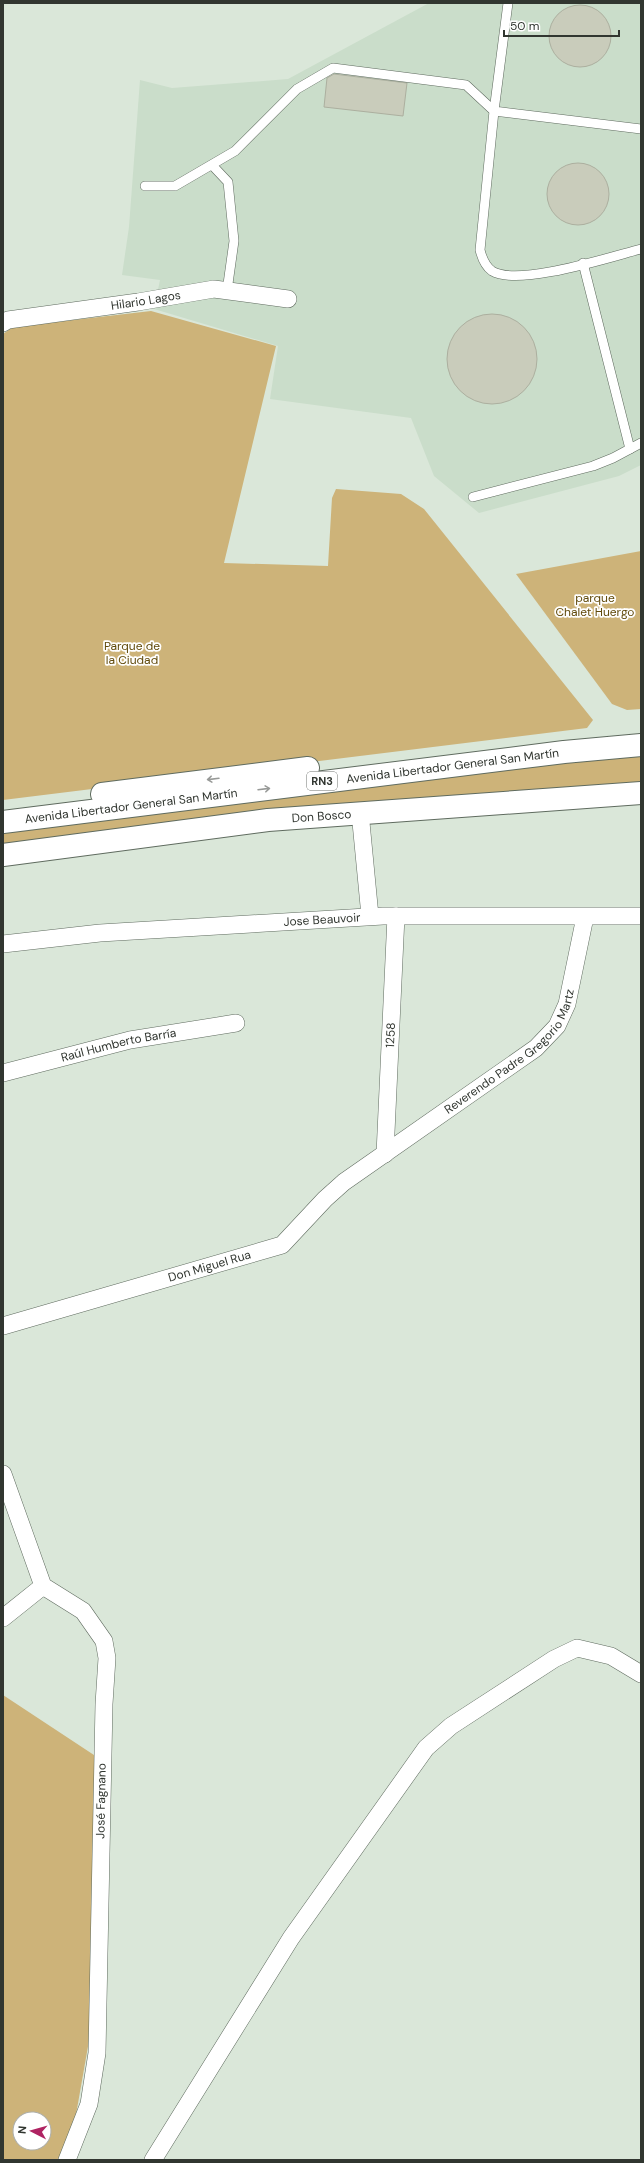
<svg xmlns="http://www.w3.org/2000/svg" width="644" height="2163" font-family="'DM Sans',sans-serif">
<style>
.built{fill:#caddca}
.green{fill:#cdb379;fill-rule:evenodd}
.building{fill:#c9ccbb;stroke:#acaf9f}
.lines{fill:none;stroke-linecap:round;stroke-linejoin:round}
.lane-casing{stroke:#5f6b5f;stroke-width:10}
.street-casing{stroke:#5f6b5f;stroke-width:18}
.secondary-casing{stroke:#5f6b5f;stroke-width:24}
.highway-casing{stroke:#5f6b5f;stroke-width:24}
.lane{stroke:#fff;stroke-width:9}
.street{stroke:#fff;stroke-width:17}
.secondary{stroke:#fff;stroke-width:22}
.highway{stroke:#fff;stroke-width:22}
.oneway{stroke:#989a98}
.labels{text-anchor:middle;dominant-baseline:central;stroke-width:3.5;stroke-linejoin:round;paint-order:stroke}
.shield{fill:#fff;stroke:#6f726e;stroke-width:1}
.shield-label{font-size:11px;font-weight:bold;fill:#313630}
.street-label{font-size:12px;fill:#313630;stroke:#fff}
.park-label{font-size:12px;fill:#614a0b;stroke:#fff}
</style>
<rect width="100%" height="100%" fill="#dae7d9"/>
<!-- built -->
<path class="built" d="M429,3H641V465L619,476L479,513L434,476L411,418L270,399L278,346L154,309L160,280L122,275L129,227L140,80L172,88L288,79Z"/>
<!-- green -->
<g class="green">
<path d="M151,311L276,346L224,563L328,566L332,498L336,489L401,494L424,509L593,720L587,728L3,800V334L13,327Z"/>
<path d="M641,551V709L627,710L612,704L516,574Z"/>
<path d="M641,745V793L3,855V822Z"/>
<path d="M3,1695L97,1757L93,2018L71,2143L59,2160H3ZM20,2119H44V2143H20Z"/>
</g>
<!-- building -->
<g class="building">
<circle cx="580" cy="36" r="31"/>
<path d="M334,74L407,83L403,116L324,107L327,78Z"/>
<circle cx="578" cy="194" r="31"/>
<circle cx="492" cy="359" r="45"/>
</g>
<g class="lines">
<defs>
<g id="lane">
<path d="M508,3L494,111L641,129"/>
<path d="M212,165L228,182L234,241L227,291"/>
<path d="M145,186H175L235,151L297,89L333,68L466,85L494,111L480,250C482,258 485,266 492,271C518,287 610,257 641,249"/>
<path d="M583,263L630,449"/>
<path d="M473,497L593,466L613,458L641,443"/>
</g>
<g id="street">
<path id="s1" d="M3,323L8,320L138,302L214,289L288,299"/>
<path d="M360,812L370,916"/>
<path id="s2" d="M3,944L100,933L383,916H641"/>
<path id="s3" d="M3,1073L130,1040L236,1023"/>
<path id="s4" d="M385,1154L396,916"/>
<path id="s5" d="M3,1326L282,1245L325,1199L344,1182L536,1048L557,1026L567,1004L585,917"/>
<path d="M3,1474L43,1586L83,1611L104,1641L107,1658L104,1704L97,2053L89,2104L67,2160"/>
<path d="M3,1618L43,1586"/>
<path d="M153,2160L291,1938L426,1748L451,1726L554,1659L577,1648L611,1656L641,1674"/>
</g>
<g id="secondary">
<path id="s6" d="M3,855L268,820L641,793"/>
</g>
<g id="highway">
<path d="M102,794L308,768"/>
<path id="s7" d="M3,822L564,752L641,745"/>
</g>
</defs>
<!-- lane casing -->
<use href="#lane" class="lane-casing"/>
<!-- street casing -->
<use href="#street" class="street-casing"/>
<!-- secondary casing -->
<use href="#secondary" class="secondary-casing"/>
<!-- highway casing -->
<use href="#highway" class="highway-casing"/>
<!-- lane -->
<use href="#lane" class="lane"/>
<!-- street -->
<use href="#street" class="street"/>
<!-- secondary -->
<use href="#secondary" class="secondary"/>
<!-- highway -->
<use href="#highway" class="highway"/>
</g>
<!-- one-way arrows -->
<defs><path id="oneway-shaft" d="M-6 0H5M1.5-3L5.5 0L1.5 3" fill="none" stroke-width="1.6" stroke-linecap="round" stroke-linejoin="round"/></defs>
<g class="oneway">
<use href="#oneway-shaft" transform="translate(213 779) rotate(173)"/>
<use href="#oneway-shaft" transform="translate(264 789) rotate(-7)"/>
</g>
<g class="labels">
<!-- shield labels -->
<rect class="shield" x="307" y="772" width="30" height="18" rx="3"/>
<g class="shield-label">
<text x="322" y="781">RN3</text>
</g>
<!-- street labels -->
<g class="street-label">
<text stroke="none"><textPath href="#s1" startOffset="145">Hilario Lagos</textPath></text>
<text stroke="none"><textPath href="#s7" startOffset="453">Avenida Libertador General San Martín</textPath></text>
<text stroke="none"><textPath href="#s7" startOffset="129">Avenida Libertador General San Martín</textPath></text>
<text stroke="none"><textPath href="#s6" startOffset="321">Don Bosco</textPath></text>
<text stroke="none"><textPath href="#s2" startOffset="320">Jose Beauvoir</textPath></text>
<text stroke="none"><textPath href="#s4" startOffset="119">1258</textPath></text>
<text stroke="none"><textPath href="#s3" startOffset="119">Raúl Humberto Barría</textPath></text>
<text stroke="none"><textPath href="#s5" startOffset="593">Reverendo Padre Gregorio Martz</textPath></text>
<text stroke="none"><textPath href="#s5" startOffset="215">Don Miguel Rua</textPath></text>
<text transform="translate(101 1801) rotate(-89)">José Fagnano</text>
</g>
<!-- park labels -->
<g class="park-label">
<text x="595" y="598">parque<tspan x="595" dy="14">Chalet Huergo</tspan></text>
<text x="132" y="646">Parque de<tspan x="132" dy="14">la Ciudad</tspan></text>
</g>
</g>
<!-- border -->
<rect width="644" height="2163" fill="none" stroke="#313630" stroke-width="8"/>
<!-- north arrow -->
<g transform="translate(32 2131) rotate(276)"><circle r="19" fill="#ffffff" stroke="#adafac"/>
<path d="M0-3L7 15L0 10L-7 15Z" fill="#af2362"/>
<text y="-6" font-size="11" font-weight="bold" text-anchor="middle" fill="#313630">N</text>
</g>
<!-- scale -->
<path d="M504 30v6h115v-6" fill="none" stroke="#313630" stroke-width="2"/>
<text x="510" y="30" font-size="12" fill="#313630" stroke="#ffffff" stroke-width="3" paint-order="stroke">50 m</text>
</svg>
